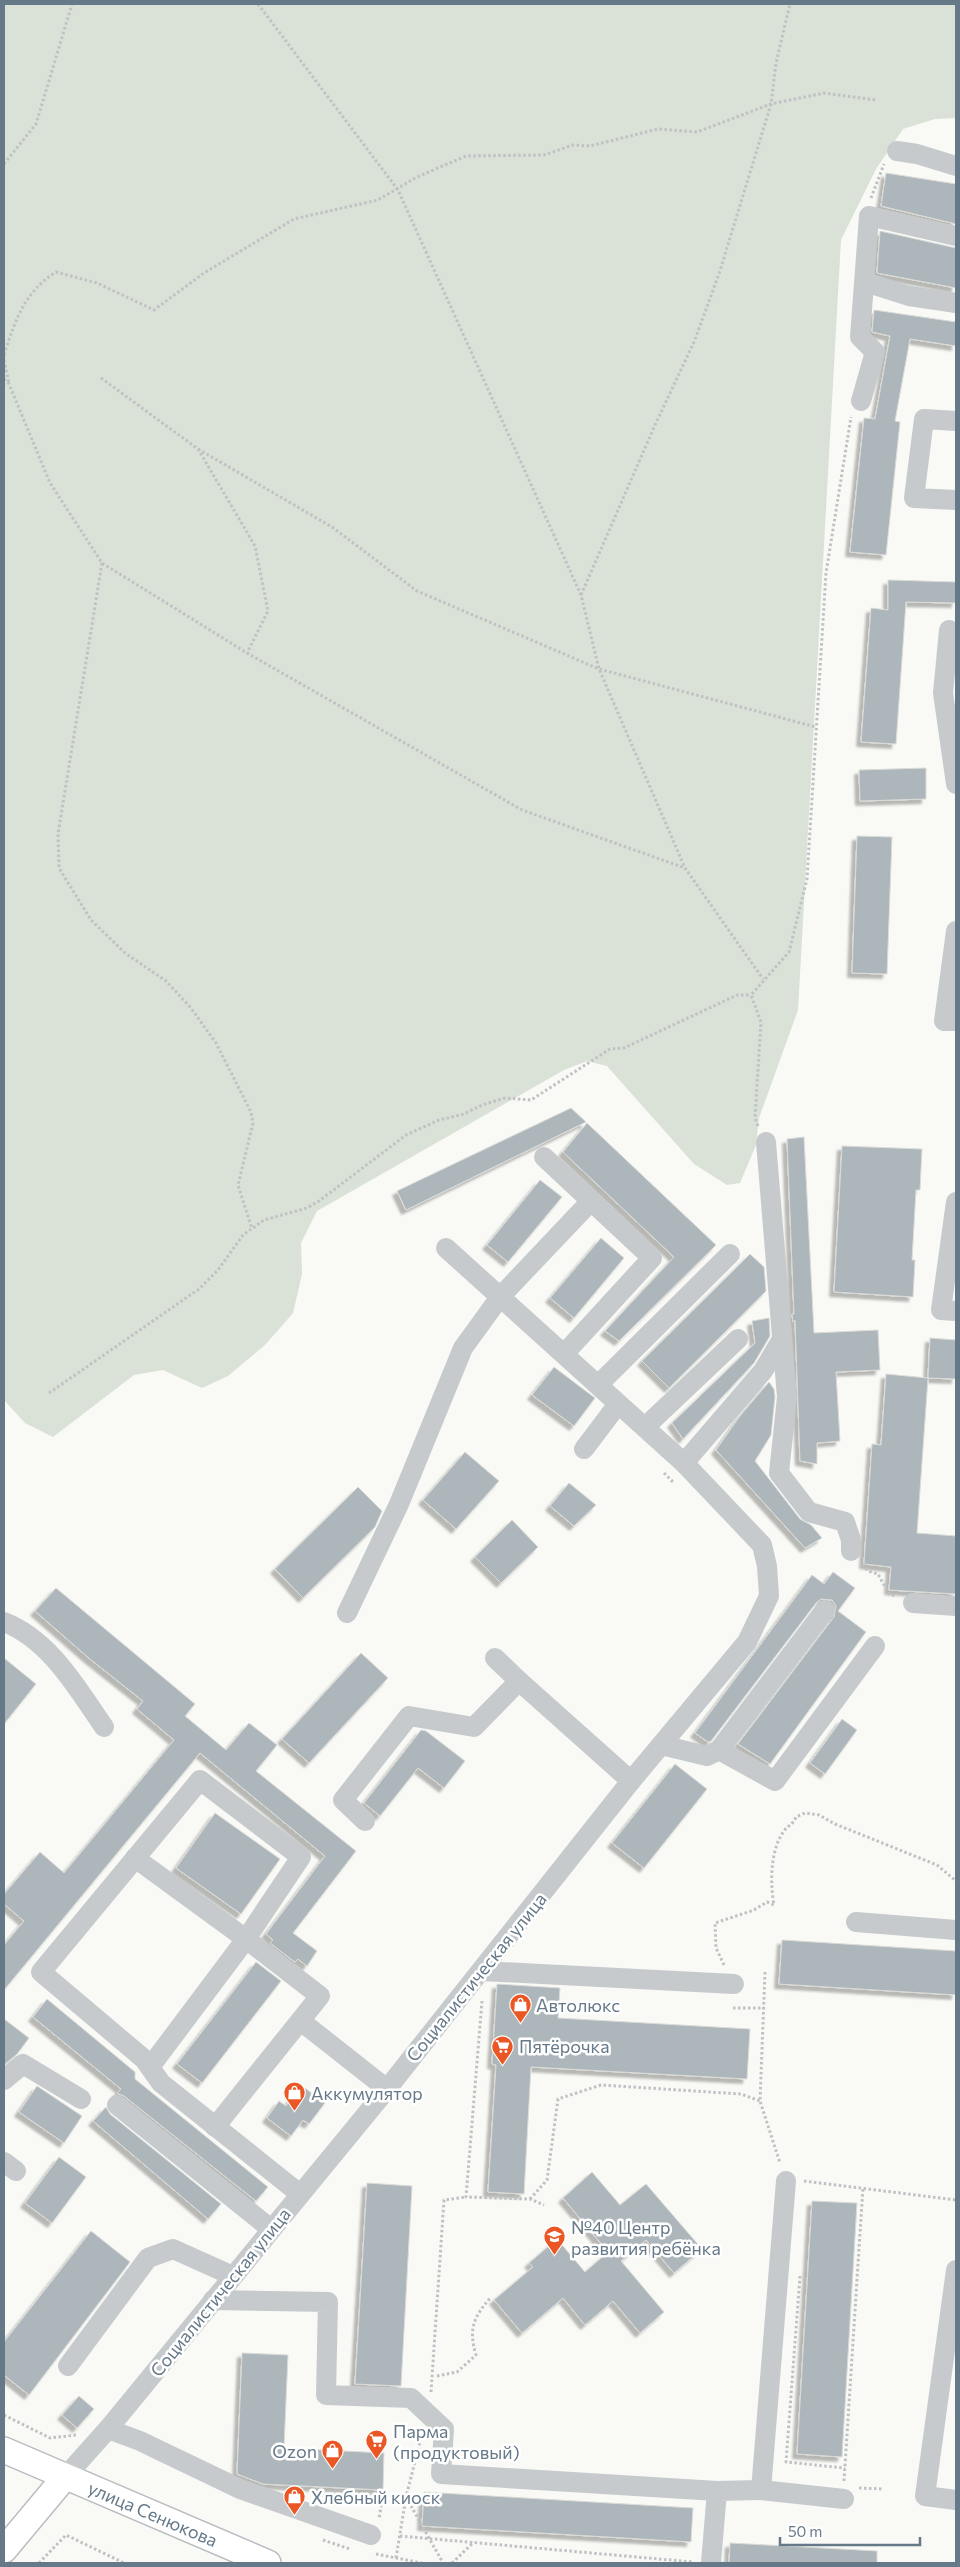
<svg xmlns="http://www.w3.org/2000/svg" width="960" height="2567" font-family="Commissioner,sans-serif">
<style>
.green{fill:#dae1d7}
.building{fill:#adb6bb;stroke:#dbdbd8;filter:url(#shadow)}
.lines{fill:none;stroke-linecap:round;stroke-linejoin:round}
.major-casing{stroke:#b9bdc1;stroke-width:28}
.path{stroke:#bfc2c4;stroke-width:3;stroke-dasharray:2.5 2.5;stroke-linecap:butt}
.minor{stroke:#c6cacd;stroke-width:20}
.major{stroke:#fff;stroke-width:25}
.labels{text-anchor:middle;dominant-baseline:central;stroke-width:5;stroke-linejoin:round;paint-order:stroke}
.street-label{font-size:18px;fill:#667988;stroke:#fff}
.poi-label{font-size:18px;fill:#667988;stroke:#fff;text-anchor:start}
</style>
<defs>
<filter id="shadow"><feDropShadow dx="-4.5" dy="4.5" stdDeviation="1" flood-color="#0004"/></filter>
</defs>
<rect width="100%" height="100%" fill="#f9f9f6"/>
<!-- green -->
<path class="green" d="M4,4H956V118L935,119L903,129L876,169L841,240L798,1010L759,1118L756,1145L740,1183L727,1185L694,1164L607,1066L587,1061L564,1070L317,1211L301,1243L302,1274L293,1313L265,1345L228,1376L202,1388L163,1370L134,1375L53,1437L25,1423L4,1400Z"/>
<!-- building -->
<g class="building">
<path d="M886,173L956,184V224L881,206Z"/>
<path d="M880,231L956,248V288L877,273Z"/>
<path d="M874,310L956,322V346L910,339L895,421L900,422L886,555L850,552L864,418L875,419L890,336L872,332Z"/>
<path d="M888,580L956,582V603L906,602L896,744L861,742L871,608L888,610Z"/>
<path d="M926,768V799L860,801L859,770Z"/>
<path d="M857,836L892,837L887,974L852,973Z"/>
<path d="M571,1108L586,1122L406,1210L397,1191Z"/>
<path d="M587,1123L716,1245L619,1341L605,1331L674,1257L563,1152Z"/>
<path d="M804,1137L814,1333L878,1330L880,1370L836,1372L840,1441L817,1443V1464L800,1461L795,1320L793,1322L792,1314H794L787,1139Z"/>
<path d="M842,1146L922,1149L920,1190H916L912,1260H915L913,1297L834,1292Z"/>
<path d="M540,1180L562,1197L508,1262L487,1245Z"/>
<path d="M601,1238L624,1258L574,1318L550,1298Z"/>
<path d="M750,1254L764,1267L766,1291L669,1388L642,1361Z"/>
<path d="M769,1318L770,1336L754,1363L683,1439L672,1423L755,1343L752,1321Z"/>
<path d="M930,1338L956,1340V1379L928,1378Z"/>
<path d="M554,1367L595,1398L574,1426L532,1395Z"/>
<path d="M886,1374L928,1378L917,1533L956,1536V1594L889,1590L891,1567L864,1564L872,1444L881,1445Z"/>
<path d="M769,1382L774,1389L775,1397L771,1435L755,1461L800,1519L811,1525L822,1538L805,1548L716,1450L740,1416Z"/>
<path d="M465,1452L499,1481L456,1529L423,1500Z"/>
<path d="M569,1483L596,1505L574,1526L550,1506Z"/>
<path d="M358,1487L382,1511L375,1527L303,1598L275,1569Z"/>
<path d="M512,1520L538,1547L501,1583L475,1557Z"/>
<path d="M833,1572L855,1588L838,1611L866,1632L770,1764L738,1744L834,1617L836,1606L832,1600L821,1599L816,1603L711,1741L708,1742L695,1733L812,1575L824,1584Z"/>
<path d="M56,1588L195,1704L185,1716L226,1750L249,1723L277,1745L256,1771L356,1851L293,1933L317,1951L307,1966L298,1959L295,1962L270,1943L273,1940L266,1934L325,1856L200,1753L4,1990V1945L24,1921L4,1904V1894L40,1852L64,1873L174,1740L137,1709L143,1701L90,1659L35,1611Z"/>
<path d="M361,1653L388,1678L309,1763L282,1739Z"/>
<path d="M4,1658L36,1684L4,1724Z"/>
<path d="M842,1719L857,1730L825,1774L810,1763Z"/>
<path d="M421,1730L426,1731L465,1761L444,1788L418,1768L380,1816L364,1803Z"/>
<path d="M675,1764L707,1789L644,1868L612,1843Z"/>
<path d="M215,1813L280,1859L241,1914L176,1868Z"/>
<path d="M782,1940L956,1951V1995L779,1984Z"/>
<path d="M256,1962L281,1981L202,2083L177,2064Z"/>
<path d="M497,1984L560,1988L558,2018L750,2029L747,2079L531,2067L524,2194L488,2192L496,2065L492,2064Z"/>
<path d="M47,1999L135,2072V2079L268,2187L256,2201L124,2096L117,2093L121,2089L33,2017Z"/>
<path d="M4,2019L29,2038L17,2054L4,2065Z"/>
<path d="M301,2085L325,2103L309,2124L303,2120L291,2136L267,2118L279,2101L286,2106Z"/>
<path d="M37,2086L82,2116L64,2143L19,2112Z"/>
<path d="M106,2107L110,2114L221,2204L208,2219L93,2121Z"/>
<path d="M59,2157L86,2177L52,2223L25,2203Z"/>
<path d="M592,2172L620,2205L646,2184L702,2249L674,2273L646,2240L621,2261L664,2312L640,2333L613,2301L585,2325L563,2298L522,2333L494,2300L533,2267L529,2263L557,2239L585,2272L608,2252L563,2198Z"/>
<path d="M367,2183L412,2186L401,2386L355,2384Z"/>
<path d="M812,2201L857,2203L842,2457L797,2454Z"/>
<path d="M91,2231L130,2262L29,2395L4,2375V2342Z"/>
<path d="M242,2353L288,2355L284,2448L384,2453L383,2490L263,2484L237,2474Z"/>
<path d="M79,2396L94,2409L77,2428L62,2415Z"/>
<path d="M424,2492L693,2508L691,2542L422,2526Z"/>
<path d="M730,2543L877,2551V2563H729Z"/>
</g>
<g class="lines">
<defs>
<g id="major">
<path id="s1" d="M4,2450L268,2563"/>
<path d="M4,2550L65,2477"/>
</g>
</defs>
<!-- major casing -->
<use href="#major" class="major-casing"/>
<!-- path -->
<g class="path">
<path d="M258,4L398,190L581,595L599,669L685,868L763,979"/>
<path d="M4,164L36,124L72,4"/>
<path d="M871,198L884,164"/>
<path d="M4,355C15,321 24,292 56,272L97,283L154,310L204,273L294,219L378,200L417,177L466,156L544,155L573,145L590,146L658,129L697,132L771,104L824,93L876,100"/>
<path d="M4,360L9,383"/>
<path d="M101,378L198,449L255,546L268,611L247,653"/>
<path d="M4,379L9,384L50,483L102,563L247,653L522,810L685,868"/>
<path d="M198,449L332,527L417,591L599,669L816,727"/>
<path d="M102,563L58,834L59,868L91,920L125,953L166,981L191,1008L216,1043L251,1112L253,1123L238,1185L252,1229"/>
<path d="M581,595L655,425L694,342L719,274L771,104L776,63L790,4"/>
<path d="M758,1126L755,1118L761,1022L751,995L789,952L807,879L826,573L851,417"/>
<path d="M49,1393L199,1289L218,1270L243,1235L264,1220L307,1208L319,1201L406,1135L439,1120L464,1114L482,1105L505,1098L531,1100L610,1049L624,1048L737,995H751"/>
<path d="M664,1473L674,1483"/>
<path d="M863,1564L868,1571L878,1574L889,1594L896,1596"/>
<path d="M724,1965L716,1948L715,1923L754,1910L767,1902L774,1905C770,1883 770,1850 784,1831C788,1825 793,1825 796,1817L805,1813L819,1815L835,1824L937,1865L956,1881"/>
<path d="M765,1972L760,2101L780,2163"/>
<path d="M482,2001L466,2197L530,2199L544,2205"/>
<path d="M733,2008H764"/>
<path d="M804,2181L956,2200"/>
<path d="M530,2199L547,2180L558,2099L601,2085L741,2094L760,2101"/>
<path d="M800,2276L786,2462L845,2468"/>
<path d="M437,2376L457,2372L476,2355C468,2328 474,2317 491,2297"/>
<path d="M431,2392L444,2200L466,2197"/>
<path d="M4,2415L50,2438L76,2435"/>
<path d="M844,2481L863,2187"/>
<path d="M859,2488L884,2489"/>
<path d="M406,2497L443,2563"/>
<path d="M376,2500L382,2501L379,2519"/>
<path d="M400,2536L693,2562"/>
<path d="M323,2540L350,2549"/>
<path d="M376,2554L422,2563"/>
<path d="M396,2558L406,2497L422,2434"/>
<path d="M39,2563L66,2535L124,2563"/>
<path d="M452,2563L474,2542"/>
</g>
<!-- minor -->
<g class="minor">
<path d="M897,151L917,154L956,166"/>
<path d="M865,282L909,296L956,303"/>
<path d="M861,401L875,352L860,337L869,216L956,236"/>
<path d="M956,421L924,419L914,498L956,500"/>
<path d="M949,630L943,693L956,784"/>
<path d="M956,931L944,1021H956"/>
<path d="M766,1142L787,1397L779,1473L809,1512L845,1522L851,1540V1551"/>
<path d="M544,1157L652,1258L564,1354"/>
<path d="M956,1202L941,1310L956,1311"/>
<path d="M598,1385L730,1254"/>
<path d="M645,1427L738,1339"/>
<path d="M584,1449L618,1404"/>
<path d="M684,1463L763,1371L782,1339"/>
<path d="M913,1603L956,1606"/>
<path d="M347,1613L399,1504L463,1348L500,1297L591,1201"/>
<path d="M4,1622C50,1640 77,1688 104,1727"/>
<path d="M495,1658L519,1681"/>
<path d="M661,1745L707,1756L719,1750L775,1781L875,1646"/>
<path d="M719,1750L825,1610"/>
<path d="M365,1821L343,1800L409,1716L474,1727L519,1681L631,1781"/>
<path d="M135,1858L246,1939L320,1996L215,2127"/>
<path d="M856,1922L956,1930"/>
<path d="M482,1971L734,1984"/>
<path d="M302,2022L387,2089"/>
<path d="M150,2067L246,1939L301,1857L200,1780L41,1972L144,2059L161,2083L300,2194"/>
<path d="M4,2080L23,2064L81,2099"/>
<path d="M117,2105L271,2229"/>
<path d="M4,2162L16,2171"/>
<path d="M956,2270L925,2496L956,2500"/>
<path d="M213,2300L328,2302L326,2395L411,2398L444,2429L441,2474L717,2491"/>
<path d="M68,2366L148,2258L173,2249L233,2276"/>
<path d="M108,2429L140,2441L240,2489L371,2535"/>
<path d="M65,2477L108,2429L387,2089L631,1781L747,1642L769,1596L767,1566L762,1545L684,1463L446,1248"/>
<path d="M761,2490L844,2499"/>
<path d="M711,2563L717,2491L761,2490L786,2181"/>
</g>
<!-- major -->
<use href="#major" class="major"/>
</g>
<!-- icons -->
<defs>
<symbol id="shop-pin" viewBox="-11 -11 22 30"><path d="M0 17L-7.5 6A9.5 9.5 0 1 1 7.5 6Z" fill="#eb5724" stroke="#fff"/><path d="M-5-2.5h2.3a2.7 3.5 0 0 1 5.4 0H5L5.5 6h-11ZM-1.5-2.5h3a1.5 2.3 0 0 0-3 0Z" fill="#fff"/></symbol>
<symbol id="supermarket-pin" viewBox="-11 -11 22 30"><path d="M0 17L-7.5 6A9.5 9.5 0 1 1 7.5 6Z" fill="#eb5724" stroke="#fff"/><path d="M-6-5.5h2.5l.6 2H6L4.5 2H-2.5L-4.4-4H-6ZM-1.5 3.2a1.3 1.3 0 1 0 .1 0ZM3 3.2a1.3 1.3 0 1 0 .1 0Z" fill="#fff"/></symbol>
<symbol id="school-pin" viewBox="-11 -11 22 30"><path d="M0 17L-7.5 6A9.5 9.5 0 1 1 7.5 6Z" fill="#eb5724" stroke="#fff"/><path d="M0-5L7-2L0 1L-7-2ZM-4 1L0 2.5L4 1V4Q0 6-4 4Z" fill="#fff"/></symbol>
</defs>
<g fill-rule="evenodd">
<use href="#shop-pin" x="508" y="1992" width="25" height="34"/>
<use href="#supermarket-pin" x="490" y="2034" width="25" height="34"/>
<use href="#shop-pin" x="282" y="2080" width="25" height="34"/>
<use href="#school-pin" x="542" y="2224" width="25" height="34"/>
<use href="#supermarket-pin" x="364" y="2428" width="25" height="34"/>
<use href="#shop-pin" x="320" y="2438" width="25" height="34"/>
<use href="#shop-pin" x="282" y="2484" width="25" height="34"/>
</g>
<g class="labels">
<!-- street labels -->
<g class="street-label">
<text transform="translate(476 1977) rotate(-51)">Социалистическая улица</text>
<text transform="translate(220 2292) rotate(-51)">Социалистическая улица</text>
<text stroke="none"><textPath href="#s1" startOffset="162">улица Сенюкова</textPath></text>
</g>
<!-- poi labels -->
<g class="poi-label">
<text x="536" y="2005">Автолюкс</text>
<text x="519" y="2046">Пятёрочка</text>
<text x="311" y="2093">Аккумулятор</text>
<text x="571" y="2227">№40 Центр<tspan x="571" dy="21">развития ребёнка</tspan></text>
<text x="393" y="2431">Парма<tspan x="393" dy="21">(продуктовый)</tspan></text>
<text x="317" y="2451" text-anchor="end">Ozon</text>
<text x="311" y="2497">Хлебный киоск</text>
</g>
</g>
<!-- border -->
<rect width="960" height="2567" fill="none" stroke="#667988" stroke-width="10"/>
<!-- scale -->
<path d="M780 2537v8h140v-8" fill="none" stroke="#667988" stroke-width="2.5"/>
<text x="788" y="2537" font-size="15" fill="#667988" stroke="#ffffff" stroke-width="4" paint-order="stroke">50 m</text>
</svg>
